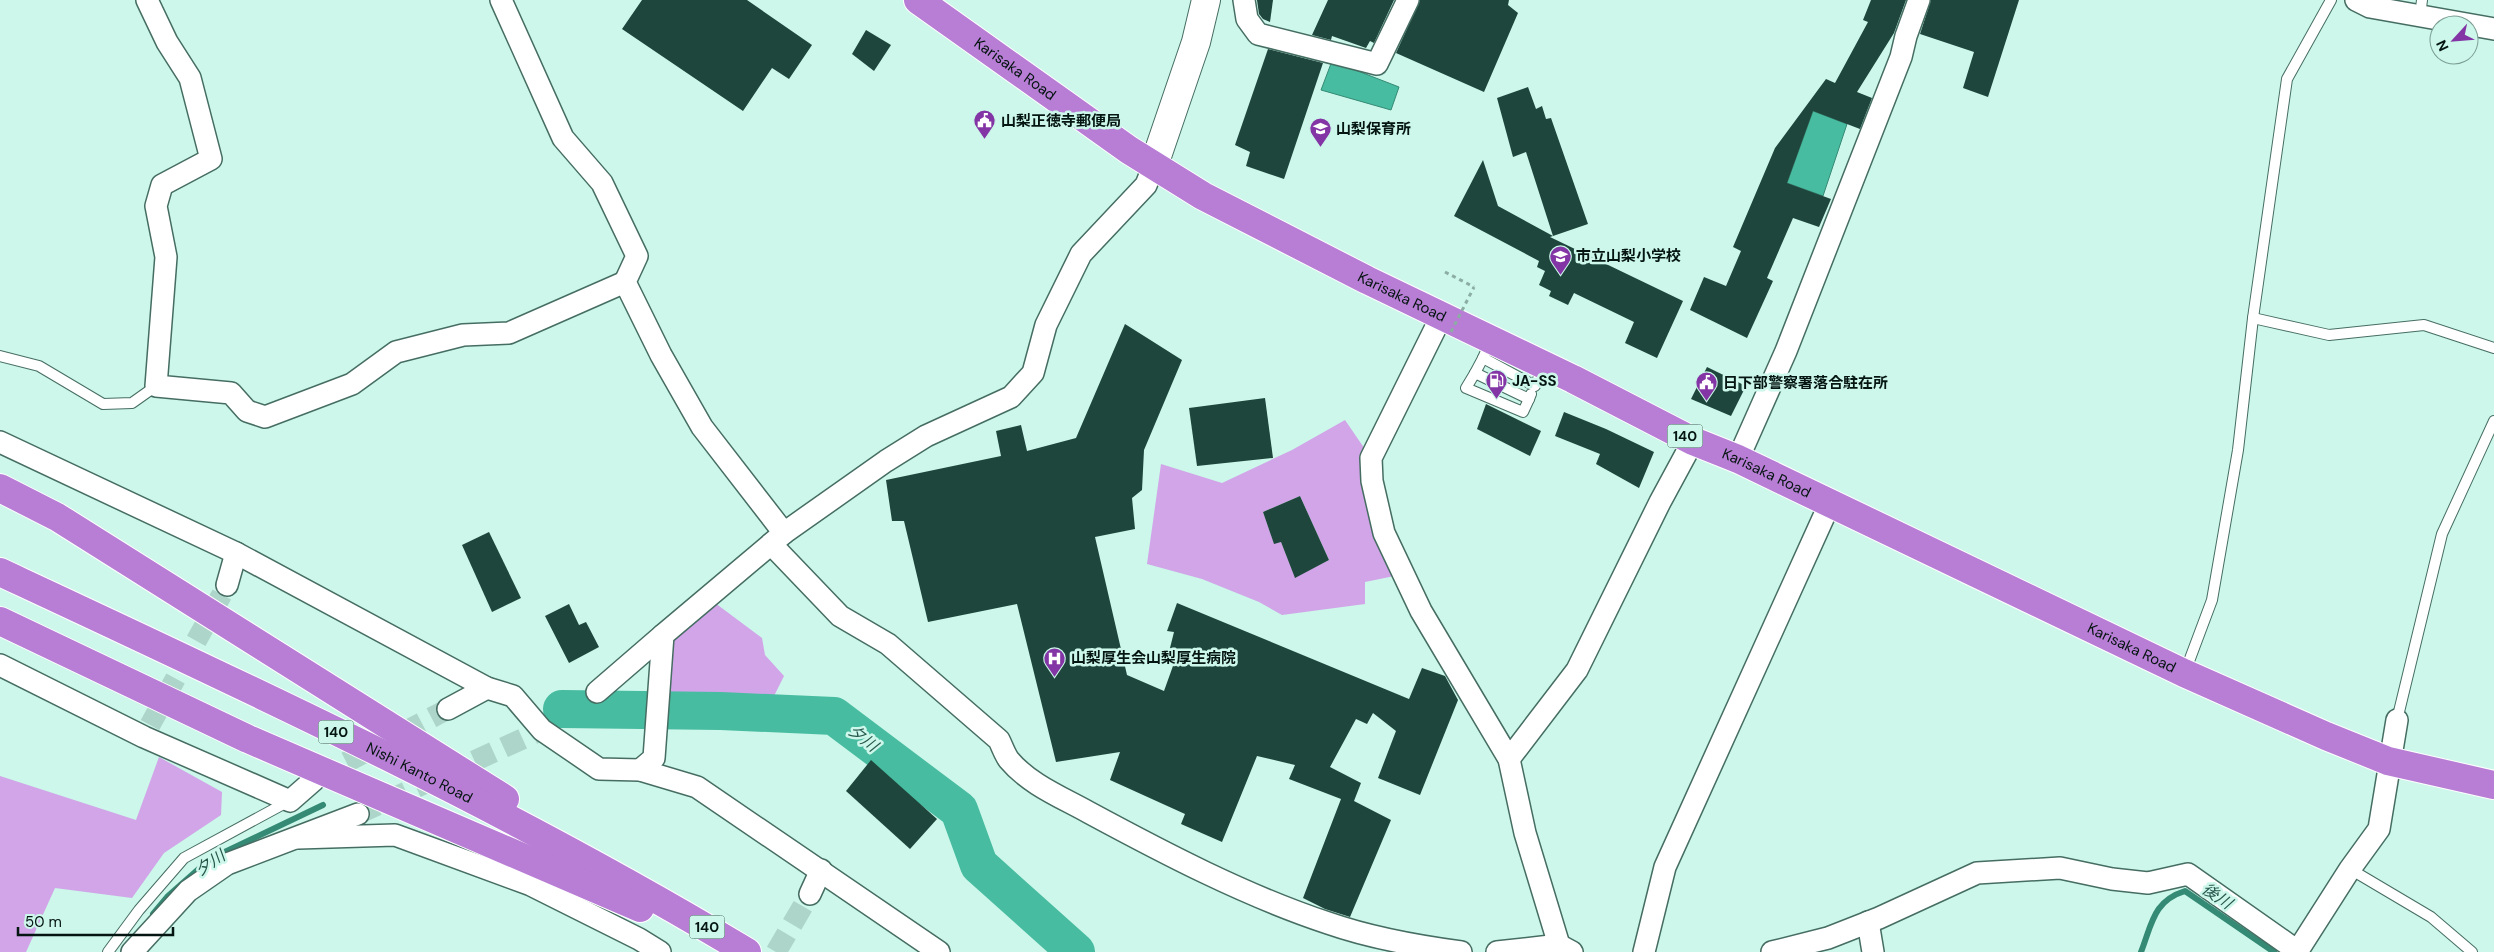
<svg xmlns="http://www.w3.org/2000/svg" width="2494" height="952" font-family="'DM Sans','Noto Sans JP',sans-serif">
<style>
.green{fill:#d1a5e8;fill-rule:evenodd}
.water{fill:#48bca0;stroke:#348a75}
.lines{fill:none;stroke-linecap:round;stroke-linejoin:round}
.stream{stroke:#348a75;stroke-width:6}
.river{stroke:#48bca0;stroke-width:38}
.building{fill:#1f463c}
.street-tunnel{stroke:#aed5c9;stroke-width:21;stroke-dasharray:21 11;stroke-linecap:butt}
.lane-casing{stroke:#466d62;stroke-width:12}
.street-casing{stroke:#466d62;stroke-width:24}
.secondary-casing{stroke:#466d62;stroke-width:30}
.highway-casing{stroke:#fff;stroke-width:30}
.path{stroke:#8bada3;stroke-width:3;stroke-dasharray:4 4;stroke-linecap:butt}
.lane{stroke:#fff;stroke-width:10}
.street{stroke:#fff;stroke-width:21}
.secondary{stroke:#fff;stroke-width:28}
.highway{stroke:#b87dd5;stroke-width:28}
.path-bridge{stroke:#8bada3;stroke-width:3;stroke-dasharray:4 4;stroke-linecap:butt}
.labels{text-anchor:middle;dominant-baseline:central;stroke-width:5;stroke-linejoin:round;paint-order:stroke}
.shield{fill:#ccf7ea;stroke:#415952;stroke-width:1}
.shield-label{font-size:14px;font-weight:bold;fill:#051511}
.street-label{font-size:15px;fill:#051511;stroke:#ccf7ea}
.poi-label{font-size:15px;font-weight:bold;fill:#051511;stroke:#ccf7ea;text-anchor:start}
.water-label{font-size:16px;font-style:italic;fill:#27574b;stroke:#ccf7ea}
</style>
<rect width="100%" height="100%" fill="#ccf7ea"/>
<!-- green -->
<g class="green">
<path d="M1345,420L1371,458L1404,574L1365,582V604L1282,615L1259,602L1202,579L1147,564L1161,464L1222,483L1292,450ZM1300,496L1329,560L1295,577L1281,542L1274,543L1263,512Z"/>
<path d="M707,597L762,638L765,655L784,676L772,700L660,692L663,635Z"/>
<path d="M159,757L222,792L221,815L164,853L132,898L55,888L26,952H0V776L136,820Z"/>
</g>
<!-- water -->
<g class="water">
<path d="M1332,61L1399,87L1391,110L1321,90Z"/>
<path d="M1813,111L1847,124L1823,196L1787,183Z"/>
</g>
<g class="lines">
<!-- stream -->
<g class="stream">
<path d="M153,914L168,896L210,859L323,805"/>
<path d="M2141,952C2152,924 2153,901 2185,891L2274,952"/>
</g>
<!-- river -->
<path class="river" d="M562,709L721,711L834,716L959,810L979,865L1076,952"/>
</g>
<!-- building -->
<g class="building">
<path d="M642,0H747L812,45L789,79L772,68L743,111L622,29Z"/>
<path d="M1257,0H1273L1270,22L1263,19L1259,14Z"/>
<path d="M1328,0H1394L1374,43L1370,41L1366,48L1332,36L1331,40L1312,35Z"/>
<path d="M1420,0H1509L1508,5L1518,13L1484,92L1396,53Z"/>
<path d="M1871,0H1906L1894,33L1857,92L1872,98L1860,129L1813,111L1787,183L1831,199L1819,227L1793,218L1767,278L1773,281L1747,338L1690,310L1704,277L1726,286L1741,251L1733,247L1775,148L1826,79L1835,83L1868,22L1863,20Z"/>
<path d="M1931,0H2019L1988,97L1963,88L1974,52L1920,34Z"/>
<path d="M866,30L891,45L874,71L852,54Z"/>
<path d="M1268,49L1323,63L1284,179L1246,166L1250,152L1235,145Z"/>
<path d="M1528,87L1536,109L1542,106L1546,119L1551,118L1588,224L1553,236L1526,152L1513,157L1497,98Z"/>
<path d="M1483,160L1498,206L1553,236L1550,237L1683,301L1657,358L1625,343L1634,322L1574,293L1568,305L1549,296L1551,291L1539,285L1545,271L1537,267L1539,261L1454,216Z"/>
<path d="M1125,324L1182,360L1144,450L1142,490L1132,498L1135,529L1095,537L1127,675L1164,691L1178,652L1170,648L1174,632L1167,631L1177,603L1409,699L1422,668L1445,676L1458,700L1420,795L1378,778L1396,731L1373,713L1367,724L1356,719L1330,767L1361,783L1354,801L1391,820L1350,917L1325,909L1303,898L1341,799L1289,779L1295,765L1257,756L1222,842L1181,824L1185,814L1110,780L1120,752L1056,762L1017,604L928,622L904,521H892L886,480L1001,456L996,431L1021,425L1027,451L1076,438Z"/>
<path d="M1707,367L1746,386L1731,416L1691,399Z"/>
<path d="M1265,398L1273,458L1197,466L1189,408Z"/>
<path d="M1486,404L1541,431L1530,456L1477,429Z"/>
<path d="M1564,412L1606,429L1654,452L1639,488L1596,464L1600,454L1555,436Z"/>
<path d="M1300,496L1329,560L1295,578L1281,542L1274,544L1263,512Z"/>
<path d="M489,532L521,598L492,612L462,545Z"/>
<path d="M569,604L579,625L586,622L599,647L569,663L545,616Z"/>
<path d="M871,760L937,819L910,849L846,791Z"/>
</g>
<g class="lines">
<!-- street-tunnel -->
<g class="street-tunnel">
<path d="M150,725L227,585"/>
<path d="M318,777L448,709"/>
<path d="M358,814L542,730"/>
<path d="M776,952L810,894"/>
</g>
<defs>
<g id="lane">
<path d="M2420,16L2422,0"/>
<path d="M2253,318L2329,335L2424,325L2494,348"/>
<path d="M1491,340L1483,358L1535,386L1544,366"/>
<path d="M0,356L39,366L103,404L132,403L156,386"/>
<path d="M1483,358L1475,373L1529,399L1531,394"/>
<path d="M1475,373L1466,388L1523,412L1529,399"/>
<path d="M2185,672L2212,600L2238,450L2253,318L2287,79L2331,0"/>
<path d="M2397,720L2442,534L2494,421"/>
<path d="M2350,869L2431,917L2472,952"/>
<path d="M108,952L139,910L184,858L289,801"/>
</g>
<g id="street">
<path d="M147,0L167,42L190,78L211,159L162,185L156,206L166,257L156,386L231,393L247,411L265,417L352,384L396,352L463,335L509,333L625,282"/>
<path d="M501,0L563,138L602,183L637,256L625,282L661,355L702,427L784,533"/>
<path d="M1244,0L1247,19L1258,34L1377,64L1408,0"/>
<path d="M2356,0L2370,7L2494,29"/>
<path d="M1442,315L1371,458L1372,481L1384,533L1421,611L1509,759L1525,833L1559,945"/>
<path d="M0,442L236,553L487,688L513,696L542,730L599,769L640,770L697,787L939,952"/>
<path d="M1738,459L1786,351L1901,57L1906,36L1919,0"/>
<path d="M771,544L840,616L888,644L999,740C1002,746 1005,755 1009,760C1029,784 1061,797 1088,812C1164,853 1246,896 1328,923C1371,938 1416,946 1461,952"/>
<path d="M227,585L236,553"/>
<path d="M0,665L144,737L290,801L314,780"/>
<path d="M597,692L663,635"/>
<path d="M448,709L487,688"/>
<path d="M1509,759L1577,670L1660,502L1693,441"/>
<path d="M640,770L654,758L663,635L784,533L886,461L926,436L1011,397L1033,373L1046,325L1081,254L1146,185L1154,165"/>
<path d="M298,838L395,835L531,885L639,939L660,952"/>
<path d="M810,894L821,870"/>
<path d="M1868,922L1873,952"/>
<path d="M132,952L188,891L227,864L358,814"/>
<path d="M1497,952L1559,945L1572,952"/>
<path d="M1644,952L1665,867L1830,503"/>
<path d="M1772,952L1828,938L1879,918L1977,873L2060,868L2112,879L2148,883L2188,874L2296,950"/>
<path d="M2297,952L2350,869L2379,829L2397,720"/>
</g>
<path id="secondary" d="M1154,165L1196,42L1206,0"/>
<g id="highway">
<path id="s1" d="M918,0L1129,150L1203,196L1367,280L1573,379L1693,441L1738,459L2184,673L2326,736L2388,761L2494,785"/>
<path d="M0,488L57,517L505,799"/>
<path id="s2" d="M0,572C253,690 508,808 747,952"/>
<path d="M0,621L248,739L640,908"/>
</g>
</defs>
<!-- lane casing -->
<use href="#lane" class="lane-casing"/>
<!-- street casing -->
<use href="#street" class="street-casing"/>
<!-- secondary casing -->
<use href="#secondary" class="secondary-casing"/>
<!-- highway casing -->
<use href="#highway" class="highway-casing"/>
<!-- path -->
<path class="path" d="M1445,272L1474,287"/>
<!-- lane -->
<use href="#lane" class="lane"/>
<!-- street -->
<use href="#street" class="street"/>
<!-- secondary -->
<use href="#secondary" class="secondary"/>
<!-- highway -->
<use href="#highway" class="highway"/>
<!-- path-bridge -->
<path class="path-bridge" d="M1451,332L1474,287"/>
</g>
<!-- icons -->
<defs>
<symbol id="civic-pin" viewBox="-11 -11 22 30"><path d="M0 17L-7.5 6A9.5 9.5 0 1 1 7.5 6Z" fill="#8435a5" stroke="#ccf7ea"/><path d="M-.6-6.5H3V-4.5H.6V-3L4-1V1h2V6H-6V1h2V-1L-.6-3ZM-1.2 2.5V6h2.4V2.5Z" fill="#fff"/></symbol>
<symbol id="school-pin" viewBox="-11 -11 22 30"><path d="M0 17L-7.5 6A9.5 9.5 0 1 1 7.5 6Z" fill="#8435a5" stroke="#ccf7ea"/><path d="M0-5L7-2L0 1L-7-2ZM-4 1L0 2.5L4 1V4Q0 6-4 4Z" fill="#fff"/></symbol>
<symbol id="fuel-pin" viewBox="-11 -11 22 30"><path d="M0 17L-7.5 6A9.5 9.5 0 1 1 7.5 6Z" fill="#8435a5" stroke="#ccf7ea"/><path d="M-5.5-6h7V0h2V4h1.3V-2.5L3-4.5l.8-.8L6-3V5H2.5V1h-1V6h-7ZM-4.2-4.7v3.2H.2V-4.7Z" fill="#fff"/></symbol>
<symbol id="hospital-pin" viewBox="-11 -11 22 30"><path d="M0 17L-7.5 6A9.5 9.5 0 1 1 7.5 6Z" fill="#8435a5" stroke="#ccf7ea"/><path d="M-5-5h3v3.5h4V-5h3V5h-3V1.5h-4V5h-3Z" fill="#fff"/></symbol>
</defs>
<g fill-rule="evenodd">
<use href="#civic-pin" x="972" y="108" width="25" height="34"/>
<use href="#school-pin" x="1308" y="116" width="25" height="34"/>
<use href="#school-pin" x="1548" y="244" width="25" height="34"/>
<use href="#fuel-pin" x="1484" y="368" width="25" height="34"/>
<use href="#civic-pin" x="1694" y="370" width="25" height="34"/>
<use href="#hospital-pin" x="1042" y="646" width="25" height="34"/>
</g>
<g class="labels">
<!-- shield labels -->
<g class="shield">
<rect x="1667.5" y="424.5" width="35" height="23" rx="4"/>
<rect x="318.5" y="720.5" width="35" height="23" rx="4"/>
<rect x="689.5" y="915.5" width="35" height="23" rx="4"/>
</g>
<g class="shield-label">
<text x="1685" y="436">140</text>
<text x="336" y="732">140</text>
<text x="707" y="927">140</text>
</g>
<!-- street labels -->
<g class="street-label">
<text stroke="none"><textPath href="#s1" startOffset="119">Karisaka Road</textPath></text>
<text stroke="none"><textPath href="#s1" startOffset="569">Karisaka Road</textPath></text>
<text stroke="none"><textPath href="#s1" startOffset="974">Karisaka Road</textPath></text>
<text stroke="none"><textPath href="#s1" startOffset="1379">Karisaka Road</textPath></text>
<text stroke="none"><textPath href="#s2" startOffset="465">Nishi Kanto Road</textPath></text>
</g>
<!-- poi labels -->
<g class="poi-label">
<text x="1001" y="121">山梨正徳寺郵便局</text>
<text x="1336" y="129">山梨保育所</text>
<text x="1576" y="256">市立山梨小学校</text>
<text x="1512" y="381">JA-SS</text>
<text x="1723" y="383">日下部警察署落合駐在所</text>
<text x="1071" y="658">山梨厚生会山梨厚生病院</text>
</g>
<!-- water labels -->
<g class="water-label">
<text transform="translate(863 738) rotate(37)">夕川</text>
<text transform="translate(210 863) rotate(-34)">夕川</text>
<text transform="translate(2217 896) rotate(34)">後川</text>
</g>
</g>
<!-- north arrow -->
<g transform="translate(2454 40) rotate(244)"><circle r="24" fill="#ccf7ea" stroke="#7c9d93"/>
<path d="M0-4L9 19L0 12L-9 19Z" fill="#8435a5"/>
<text y="-8" font-size="14" font-weight="bold" text-anchor="middle" fill="#051511">N</text>
</g>
<!-- scale -->
<path d="M18 927v8h155v-8" fill="none" stroke="#051511" stroke-width="2.5"/>
<text x="25" y="927" font-size="15" fill="#051511" stroke="#ccf7ea" stroke-width="4" paint-order="stroke">50 m</text>
</svg>
